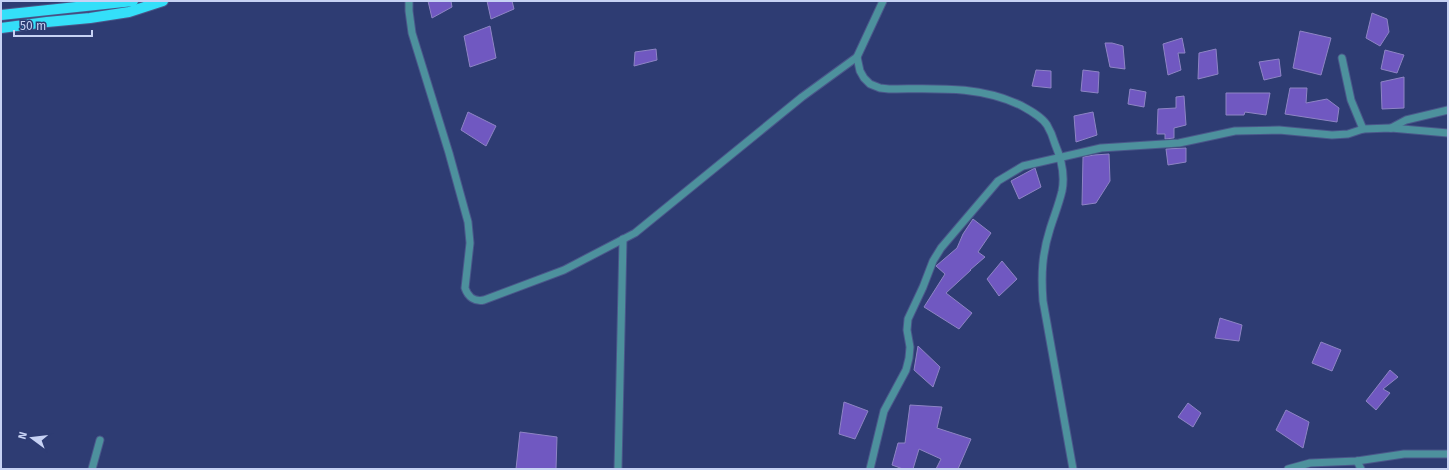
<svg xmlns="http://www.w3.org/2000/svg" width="1449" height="470" font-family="'Fira Sans',sans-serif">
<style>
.building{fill:#7058c1;stroke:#8e84c5}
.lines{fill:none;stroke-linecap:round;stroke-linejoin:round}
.minor-casing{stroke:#4a578a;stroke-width:9}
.major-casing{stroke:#4a578a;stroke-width:12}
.minor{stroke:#4d919d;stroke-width:7}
.major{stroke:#34dff9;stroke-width:10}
</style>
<rect width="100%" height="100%" fill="#2e3c73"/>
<!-- building -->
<g class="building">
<path d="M428,1H451L452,7L432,18Z"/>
<path d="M487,1H512L514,9L491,19Z"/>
<path d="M1372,13L1387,19L1389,32L1380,46L1366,38Z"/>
<path d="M490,26L496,58L470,67L464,36Z"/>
<path d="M1300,31L1331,38L1321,75L1293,68Z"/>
<path d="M1182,38L1185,53H1178L1181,70L1168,75L1163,44Z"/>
<path d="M1105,43H1112L1123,46L1125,69L1110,67Z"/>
<path d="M656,49L657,60L634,66L635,52Z"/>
<path d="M1216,49L1218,74L1198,79L1199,53Z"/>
<path d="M1385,50L1404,55L1397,73L1381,69Z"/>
<path d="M1279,59L1281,76L1264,80L1259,62Z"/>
<path d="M1036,70L1051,71V88L1032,86Z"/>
<path d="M1083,70L1099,72L1098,93L1081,91Z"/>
<path d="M1404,77V108L1382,109L1381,82Z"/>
<path d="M1290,88H1307L1306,103L1327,99L1339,108L1337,122L1285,114Z"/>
<path d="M1130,89L1146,92L1144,107L1128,104Z"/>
<path d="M1226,93H1270L1266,115L1245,112L1244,115H1226Z"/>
<path d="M1184,96L1186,125L1174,128V138L1165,139V134H1157L1158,109L1176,108V97Z"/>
<path d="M468,112L496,126L486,146L461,130Z"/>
<path d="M1093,112L1097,135L1076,142L1074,116Z"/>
<path d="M1186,148V162L1168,165L1166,149Z"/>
<path d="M1109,154L1110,181L1096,203L1082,205L1083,157L1094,155Z"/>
<path d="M1035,168L1041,187L1019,199L1011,181Z"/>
<path d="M973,219L991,233L978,252L985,257L970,270H971L946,293L972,313L959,329L924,307L945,274L936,266L957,248L963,234Z"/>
<path d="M1002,261L1017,279L999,296L987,279Z"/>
<path d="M1220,318L1242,325L1239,341L1215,338Z"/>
<path d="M1321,342L1341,350L1332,371L1312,363Z"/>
<path d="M918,346L940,367L933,387L914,370Z"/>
<path d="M1390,370L1398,377L1383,389L1390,393L1376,410L1366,401Z"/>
<path d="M844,402L868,411L855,439L839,434Z"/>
<path d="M1188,403L1201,413L1193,427L1178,417Z"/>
<path d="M910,405L942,407L937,428L971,439L958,469H936L941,459L919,449L913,469H903L892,465L898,443H905Z"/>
<path d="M1286,410L1309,422L1303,448L1276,430Z"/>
<path d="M520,432L557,437L556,469H516Z"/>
</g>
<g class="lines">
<defs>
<g id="minor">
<path d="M409,1V11L412,33L449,153L468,222L470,243L465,288C468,297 475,302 484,300L564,270L635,233L802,97L857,57"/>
<path d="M883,1L857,57L860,71L864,78L870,84L880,88L889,89C934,89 977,85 1020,105C1029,110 1041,116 1047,125C1050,130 1053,137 1055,144C1061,158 1065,176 1062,191C1059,204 1054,216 1050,229C1042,254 1041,275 1043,301L1073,469"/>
<path d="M1342,58L1351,100L1363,129"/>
<path d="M1391,128L1406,120L1448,110"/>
<path d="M1357,461L1361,469"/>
<path d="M92,469L100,440"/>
<path d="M618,469L623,239"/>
<path d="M870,469L884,411L906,370L909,358L910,347L907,330L908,319L923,287L933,261L941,248L998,181L1023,166L1101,148L1179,143L1235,131L1279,130L1332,135L1348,134L1363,129L1391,128L1448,133"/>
<path d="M1288,469L1310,463L1357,461L1404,454H1448"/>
</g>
<g id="major">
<path d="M1,15L133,1"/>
<path d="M1,28L47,22L90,18L129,12L163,1"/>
</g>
</defs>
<!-- minor casing -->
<use href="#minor" class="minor-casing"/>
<!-- major casing -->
<use href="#major" class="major-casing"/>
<!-- minor -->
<use href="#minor" class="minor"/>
<!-- major -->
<use href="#major" class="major"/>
</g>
<!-- border -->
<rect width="1449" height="470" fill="none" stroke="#c7d2f4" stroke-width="4"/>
<!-- north arrow -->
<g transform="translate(32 438) rotate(285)" stroke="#2e3c73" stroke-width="3" paint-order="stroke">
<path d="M0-3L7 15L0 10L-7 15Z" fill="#c7d2f4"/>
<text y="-6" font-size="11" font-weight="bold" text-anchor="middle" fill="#c7d2f4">N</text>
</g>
<!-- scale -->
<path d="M14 30v6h78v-6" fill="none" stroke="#c7d2f4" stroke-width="2"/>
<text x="20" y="30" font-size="12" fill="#c7d2f4" stroke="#2e3c73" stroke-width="3" paint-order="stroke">50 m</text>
</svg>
